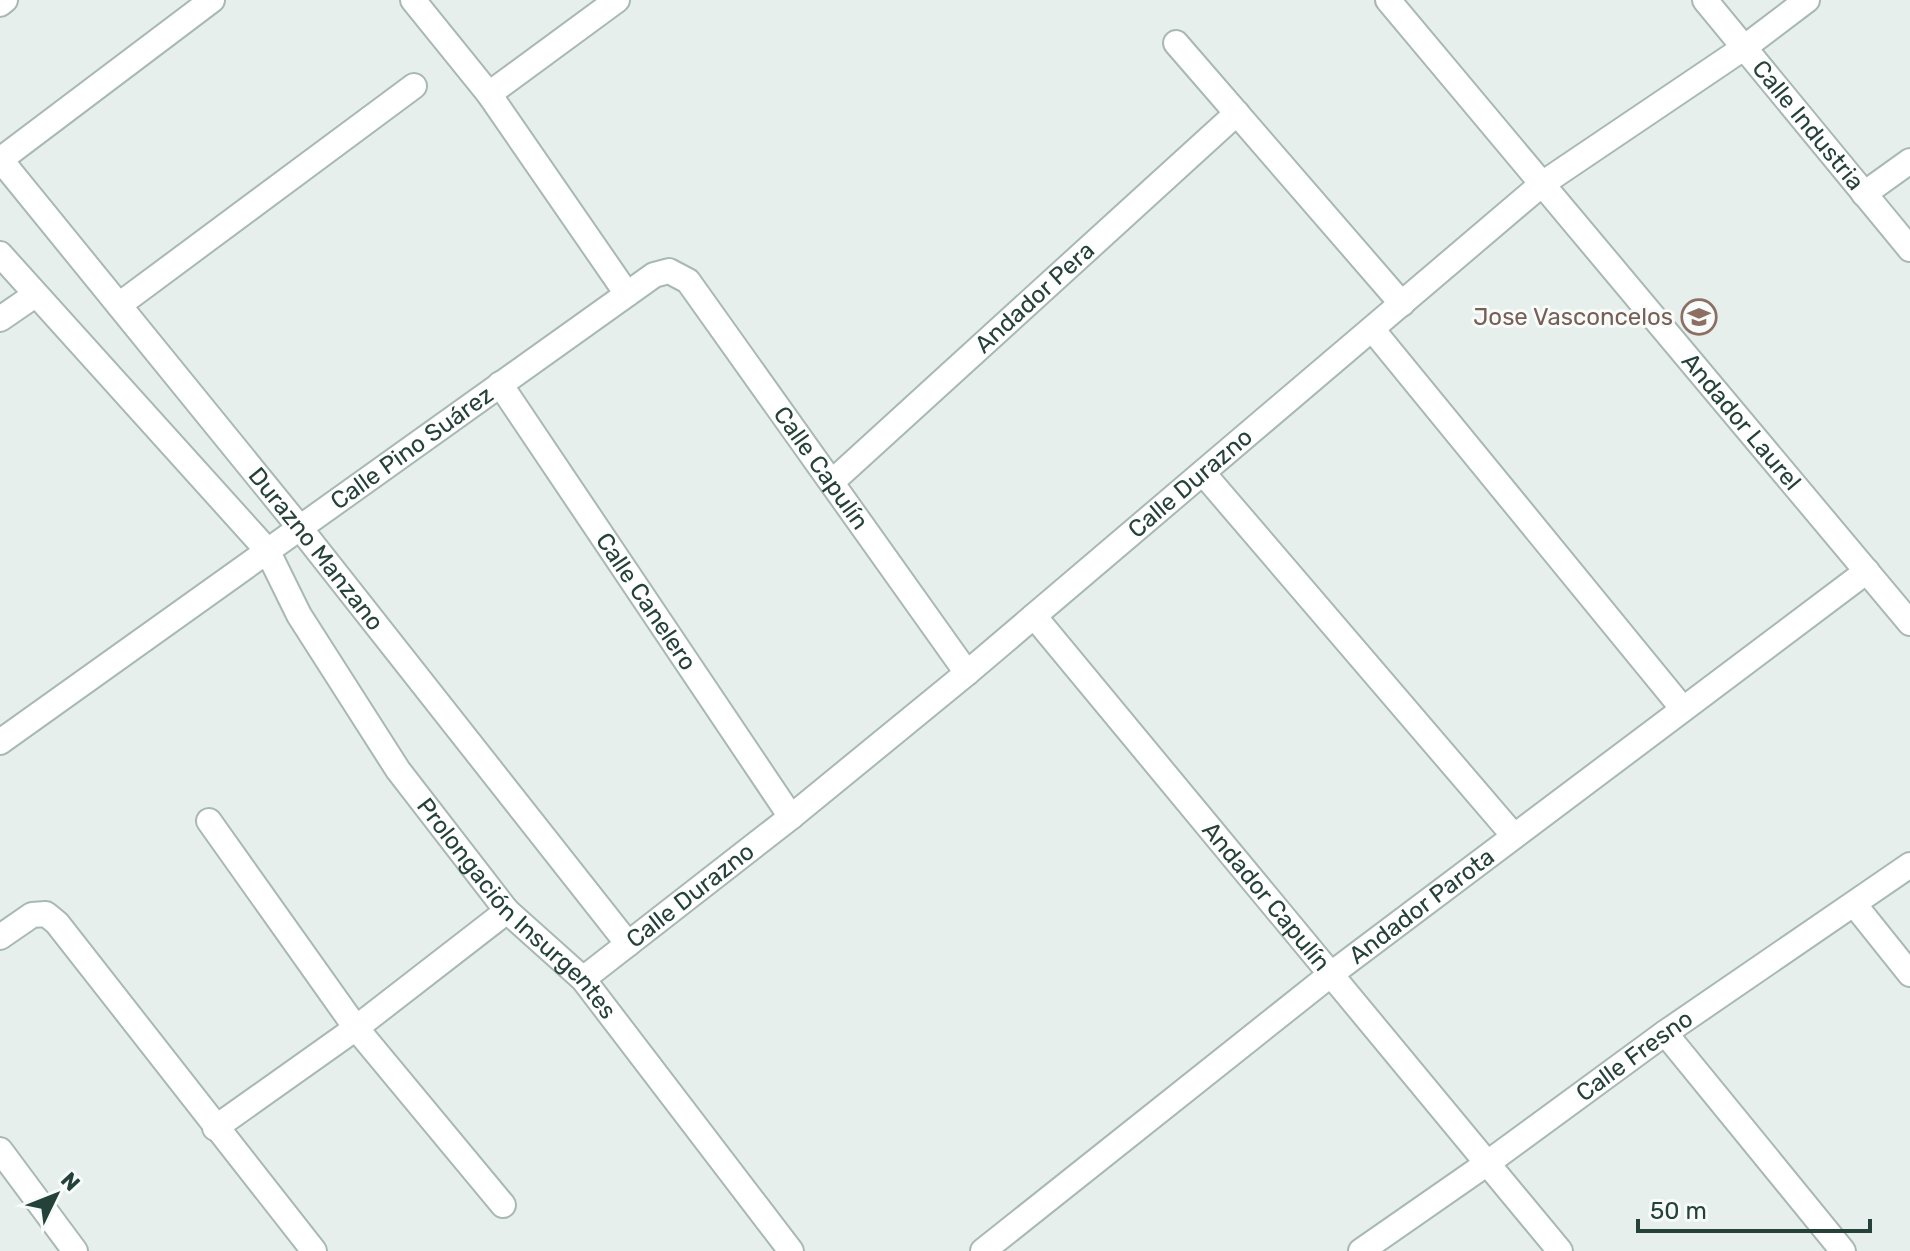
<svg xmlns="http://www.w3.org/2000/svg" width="1910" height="1251" font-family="Rubik,sans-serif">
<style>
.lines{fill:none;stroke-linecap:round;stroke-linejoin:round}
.minor-casing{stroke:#a8b8b2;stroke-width:28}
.tertiary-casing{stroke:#a8b8b2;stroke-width:28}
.minor{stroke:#fff;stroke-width:24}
.tertiary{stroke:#fff;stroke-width:24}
.labels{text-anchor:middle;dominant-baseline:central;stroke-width:6;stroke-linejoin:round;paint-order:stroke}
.street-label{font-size:24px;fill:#24423a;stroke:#f7fbf9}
.education-label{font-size:24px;fill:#785e54;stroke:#f7fbf9;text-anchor:end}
</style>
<rect width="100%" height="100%" fill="#e6efeb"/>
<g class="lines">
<defs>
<g id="minor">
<path d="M413,0L489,94L627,294"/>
<path id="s1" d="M1388,0L1910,623"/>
<path d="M0,4L5,0"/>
<path d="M1176,43L1402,304"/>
<path d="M489,94L617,0"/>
<path id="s2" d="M0,159L300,528L628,944"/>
<path d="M0,160L212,0"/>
<path d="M1864,194L1910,161"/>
<path id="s3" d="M0,254L267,550L299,615L398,770L507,911L583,979L791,1251"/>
<path d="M119,305L414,86"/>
<path d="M0,319L35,295"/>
<path d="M1372,329L1683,709"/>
<path id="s4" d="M500,384L791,817"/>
<path d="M1203,473L1514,836"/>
<path id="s5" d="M832,482L1237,113"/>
<path id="s6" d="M1034,616L1560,1251"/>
<path id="s7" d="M0,742L654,275L669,271L688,281L967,673"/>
<path d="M209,821L356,1028L503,1205"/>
<path d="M1854,904L1910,974"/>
<path d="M0,937L32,915L46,914L57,923L314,1251"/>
<path id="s8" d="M583,979L791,817L967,673L1542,184L1745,47L1807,0"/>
<path d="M1665,1033L1843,1251"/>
<path d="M215,1128L356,1028L507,911"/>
<path d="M0,1150L75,1251"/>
<path id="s9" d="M983,1251L1330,975L1867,571"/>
<path id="s10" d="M1361,1251L1489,1162L1665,1033L1910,865"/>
</g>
<g id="tertiary">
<path id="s11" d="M1705,0L1910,249"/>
</g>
</defs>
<!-- minor casing -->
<use href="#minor" class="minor-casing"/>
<!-- tertiary casing -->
<use href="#tertiary" class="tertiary-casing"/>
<!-- minor -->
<use href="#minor" class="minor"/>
<!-- tertiary -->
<use href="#tertiary" class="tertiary"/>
</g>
<!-- icons -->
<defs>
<symbol id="school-ring" viewBox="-11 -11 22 22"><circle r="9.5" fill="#f7fbf9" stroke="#8d6e63" stroke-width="1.5"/><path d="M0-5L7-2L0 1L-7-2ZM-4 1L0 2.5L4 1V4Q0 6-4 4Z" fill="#8d6e63"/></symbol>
</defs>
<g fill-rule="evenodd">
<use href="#school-ring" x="1679" y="297" width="40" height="40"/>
</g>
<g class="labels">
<!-- street labels -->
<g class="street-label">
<text stroke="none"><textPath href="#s11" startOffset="162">Calle Industria</textPath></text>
<text stroke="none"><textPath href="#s5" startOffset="274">Andador Pera</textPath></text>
<text stroke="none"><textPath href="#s1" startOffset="550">Andador Laurel</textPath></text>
<text stroke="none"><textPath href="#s7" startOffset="506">Calle Pino Suárez</textPath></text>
<text stroke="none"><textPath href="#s7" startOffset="1070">Calle Capulín</textPath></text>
<text stroke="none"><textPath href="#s8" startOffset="784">Calle Durazno</textPath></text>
<text stroke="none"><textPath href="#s2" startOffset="502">Durazno Manzano</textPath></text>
<text stroke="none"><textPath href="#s4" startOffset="262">Calle Canelero</textPath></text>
<text stroke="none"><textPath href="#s8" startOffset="136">Calle Durazno</textPath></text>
<text stroke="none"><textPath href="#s6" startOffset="364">Andador Capulín</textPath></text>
<text stroke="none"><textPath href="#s9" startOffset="558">Andador Parota</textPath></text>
<text stroke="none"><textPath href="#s3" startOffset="838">Prolongación Insurgentes</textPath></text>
<text stroke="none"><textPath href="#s10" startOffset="336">Calle Fresno</textPath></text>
</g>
<!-- education labels -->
<g class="education-label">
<text x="1673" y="317">Jose Vasconcelos</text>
</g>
</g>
<!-- north arrow -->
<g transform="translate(56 1195) rotate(47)" stroke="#f7fbf9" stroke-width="6" paint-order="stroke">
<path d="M0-6L14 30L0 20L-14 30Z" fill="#24423a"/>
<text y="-12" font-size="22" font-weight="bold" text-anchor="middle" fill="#24423a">N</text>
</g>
<!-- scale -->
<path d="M1638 1219v12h232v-12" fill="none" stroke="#24423a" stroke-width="4"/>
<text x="1650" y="1219" font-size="24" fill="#24423a" stroke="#f7fbf9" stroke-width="6" paint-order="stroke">50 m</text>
</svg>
